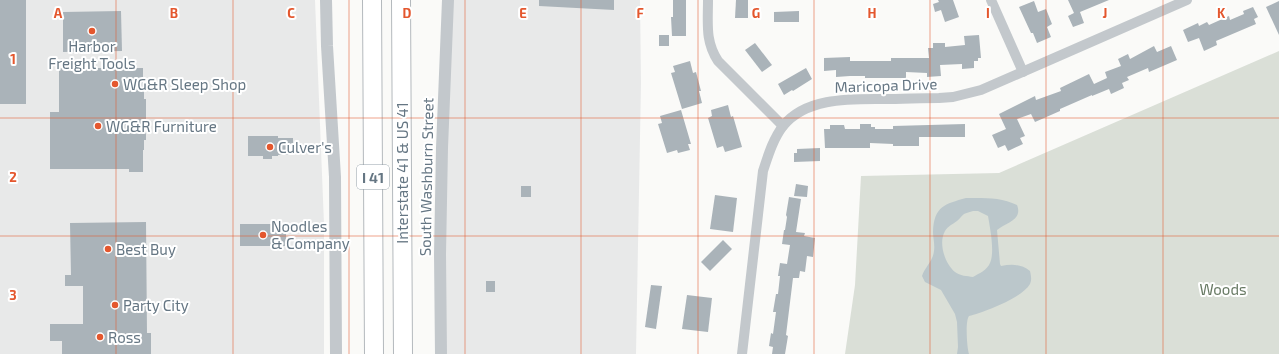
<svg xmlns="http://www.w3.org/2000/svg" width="1279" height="354" font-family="'Exo 2',sans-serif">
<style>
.built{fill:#e8e9e9}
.green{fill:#dadfd7}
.water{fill:#bbc7cb;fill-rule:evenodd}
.building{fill:#aab3b9}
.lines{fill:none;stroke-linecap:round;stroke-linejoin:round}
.motorway-casing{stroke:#b4b9bd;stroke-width:20}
.minor{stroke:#c3c8cc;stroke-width:10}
.tertiary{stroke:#c3c8cc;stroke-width:12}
.motorway{stroke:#fff;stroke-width:18}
.grid{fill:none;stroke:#e4572e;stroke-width:1;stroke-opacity:0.55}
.poi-dot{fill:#e4572e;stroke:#fff;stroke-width:1.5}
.labels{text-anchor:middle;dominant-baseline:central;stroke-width:4;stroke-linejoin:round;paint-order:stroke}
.shield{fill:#fff;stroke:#939fa8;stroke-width:1}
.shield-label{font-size:14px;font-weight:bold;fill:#657683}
.poi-label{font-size:15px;fill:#657683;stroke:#fff;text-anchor:start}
.street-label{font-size:15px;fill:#657683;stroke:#fff}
.park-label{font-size:15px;fill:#687a64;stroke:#fff}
.grid-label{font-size:13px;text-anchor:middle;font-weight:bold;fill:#e4572e;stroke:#fff;stroke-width:4;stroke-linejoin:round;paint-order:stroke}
</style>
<rect width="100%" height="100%" fill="#fafaf8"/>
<!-- built -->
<g class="built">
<path d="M0,0H315L324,224V354H0Z"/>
<path d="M448,0H640L641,83L636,354H441Z"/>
</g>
<!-- green -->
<path class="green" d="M1279,51V354H845L855,285L861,176L999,173Z"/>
<!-- water -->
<path class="water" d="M966,198C983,198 1001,197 1017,205C1023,220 1006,223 997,230L1000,264L1001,266C1012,264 1021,264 1030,271C1031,276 1032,280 1030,284C1022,298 984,312 969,316C965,321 967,348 969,354H957L958,347L957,322L955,314L941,290L925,282L922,276C925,267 933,261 934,251C935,244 933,238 933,232C934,206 945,204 966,198ZM973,211H978L988,216C990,228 995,252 990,263C987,270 980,273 973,277C967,276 960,276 955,272C945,264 938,243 945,231C948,226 953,224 957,221C960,219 961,216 964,214C966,213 970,212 973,211Z"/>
<!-- building -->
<g class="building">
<rect x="0" y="0" width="26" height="104"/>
<path d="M539,0H614V10L539,6Z"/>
<path d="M673,0H686V36H672L671,17H673Z"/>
<path d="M736,0H748V18H735Z"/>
<path d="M938,0H953L959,17L945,22L941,10L935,12L933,4L939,2Z"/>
<path d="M1068,0H1109L1080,12L1084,23L1073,27L1068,16L1074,13Z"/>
<path d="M1034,1L1038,12L1046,9L1052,24L1047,27L1051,37L1037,43L1033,33H1031L1019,7Z"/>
<path d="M1279,1V35L1266,7Z"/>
<path d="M1253,7L1258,17L1254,19L1256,24L1216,41L1217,45L1204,51L1199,38L1188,42L1183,30L1198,23L1199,26L1207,22L1209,25L1229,16L1230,20L1244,14L1243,11Z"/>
<path d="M121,11L122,51L63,52V12Z"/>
<path d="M799,11V22H774V12Z"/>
<rect x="659" y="35" width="10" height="11"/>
<path d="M979,35L981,58H978V61H974V68L962,69V64L940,65L941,76L927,77V73L906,72V78H865V76H850L836,77V70L824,71V58L850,57V61H891V58H929L928,48H933V43H945V47L965,45L964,36Z"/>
<path d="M755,43L772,65L762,72L745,50Z"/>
<path d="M1154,46L1157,52L1171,46L1177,60L1149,72L1148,68L1127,77L1129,80L1122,83L1124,88L1111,94L1109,89L1092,96V95L1060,109V111L1035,122L1031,114L1017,119L1025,136L1020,138L1023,144L1008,151L1005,145L998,148L992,135L1006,129L999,114L1035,96L1036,100L1061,91L1060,88L1089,74L1094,84L1107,78L1105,72L1121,66L1118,59L1128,54L1130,59Z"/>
<path d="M690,61L693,73L696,72L701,91H699L702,103L682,109L671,73L675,72L673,66Z"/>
<path d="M59,68H143V89H144V99H146V140H144V150H143V172H129V169H50V112H59Z"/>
<path d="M806,68L812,79L793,91L792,90L784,95L778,84Z"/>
<path d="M728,105L731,117L733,116L742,147L725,152L723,146L717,148L708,118L712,116L711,110Z"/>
<path d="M681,110L691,144H688L690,150L678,153L677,150L667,153L658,124L662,123L660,116Z"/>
<path d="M860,124H871V127H875V129H893V126L965,124V137H919V146H893V144L870,143V148H825L824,129H830V125H844L845,129H860Z"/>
<path d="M248,136H278V138H293V155H278V156H272V159H263V156H248Z"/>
<path d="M820,148V161L794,162V153H797V149Z"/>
<path d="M796,184L808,186L807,197L794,196Z"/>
<rect x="521" y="186" width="10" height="11"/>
<path d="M715,195L737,198L733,232L710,229Z"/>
<path d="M789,197L801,199L796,232L805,233L804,236L815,238L813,257L807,256L805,272L800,271L799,278H793L786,335L788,336L785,354H772L773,347L769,346L771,333L773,334L776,312H773L776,294H778L780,276H778L780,263L787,264L790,245L782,244L784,230H785L787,217L786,215Z"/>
<path d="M146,222L147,333H151V354H62V341H50V324H83V286H65V275H71L70,223Z"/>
<rect x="240" y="224" width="46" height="22"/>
<path d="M723,240L732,249L710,271L701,262Z"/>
<rect x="486" y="281" width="9" height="11"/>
<path d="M651,285L662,286L656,329L645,327Z"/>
<path d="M687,295L712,298L708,332L682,329Z"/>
</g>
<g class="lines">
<defs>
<g id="motorway">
<path d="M372,0L374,354"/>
<path d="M401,0L403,354"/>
</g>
</defs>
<!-- motorway casing -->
<use href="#motorway" class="motorway-casing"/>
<!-- minor -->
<g class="minor">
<path d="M708,0C708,24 705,41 718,61L783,126"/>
<path d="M991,0L1023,72"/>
<path d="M742,354L763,171C768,156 773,139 783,126C806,97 851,99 884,99C902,99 921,98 939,98L953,97L981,90L1187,0"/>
</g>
<!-- tertiary -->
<g class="tertiary">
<path d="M326,0L327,46L335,177L336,354"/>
<path d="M441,354L440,254L442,148L448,0"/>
</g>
<!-- motorway -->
<use href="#motorway" class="motorway"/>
</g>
<!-- grid -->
<path class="grid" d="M116,0V354M233,0V354M349,0V354M465,0V354M581,0V354M698,0V354M814,0V354M930,0V354M1046,0V354M1163,0V354M0,118H1279M0,236H1279"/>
<!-- markers -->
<g class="poi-dot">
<circle cx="92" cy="31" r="4"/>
<circle cx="115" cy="84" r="4"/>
<circle cx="98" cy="126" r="4"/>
<circle cx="270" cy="147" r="4"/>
<circle cx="263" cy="235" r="4"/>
<circle cx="108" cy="249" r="4"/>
<circle cx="115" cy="305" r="4"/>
<circle cx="100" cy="337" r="4"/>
</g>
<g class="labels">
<!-- shield labels -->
<rect class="shield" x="357" y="165" width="32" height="24" rx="3"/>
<g class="shield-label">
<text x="373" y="177">I 41</text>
</g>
<!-- poi labels -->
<g class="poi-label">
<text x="92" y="46" text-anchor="middle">Harbor<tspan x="92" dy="17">Freight Tools</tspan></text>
<text x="123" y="84">WG&amp;R Sleep Shop</text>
<text x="106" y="126">WG&amp;R Furniture</text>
<text x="278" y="147">Culver's</text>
<text x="271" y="226">Noodles<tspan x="271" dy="17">&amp; Company</tspan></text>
<text x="116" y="249">Best Buy</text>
<text x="123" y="305">Party City</text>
<text x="108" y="337">Ross</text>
</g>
<!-- street labels -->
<g class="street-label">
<text transform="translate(886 85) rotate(-2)">Maricopa Drive</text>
<text transform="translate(402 173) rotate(-90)">Interstate 41 &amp; US 41</text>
<text transform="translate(426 177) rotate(-89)">South Washburn Street</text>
</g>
<!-- park labels -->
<g class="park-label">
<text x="1223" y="289">Woods</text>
</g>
</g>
<g class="grid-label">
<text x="58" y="18">A</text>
<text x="174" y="18">B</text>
<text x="291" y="18">C</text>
<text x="407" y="18">D</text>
<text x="523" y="18">E</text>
<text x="640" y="18">F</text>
<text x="756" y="18">G</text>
<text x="872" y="18">H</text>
<text x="988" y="18">I</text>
<text x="1105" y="18">J</text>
<text x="1221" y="18">K</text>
<text x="13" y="64">1</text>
<text x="13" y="182">2</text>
<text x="13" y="300">3</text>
</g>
</svg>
